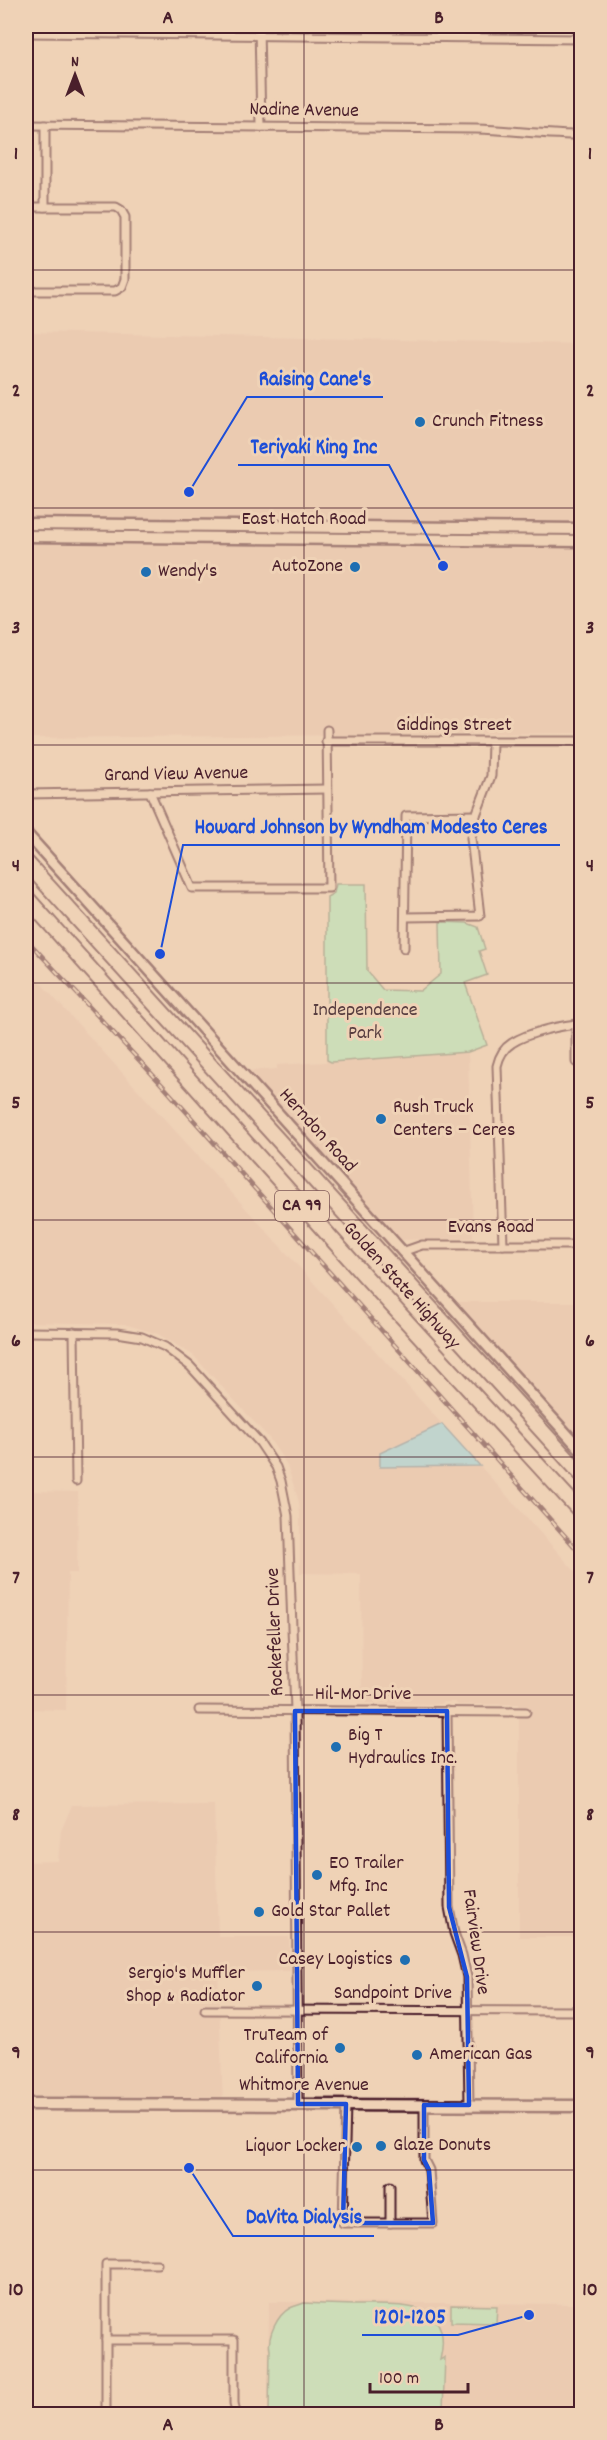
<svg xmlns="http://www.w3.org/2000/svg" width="607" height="2440" font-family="Dekko,sans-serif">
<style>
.built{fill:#e7c3ac}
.green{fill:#a4ecba;stroke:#778672;stroke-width:1.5}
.water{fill:#8ad8e9;stroke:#708e9d;stroke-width:1.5}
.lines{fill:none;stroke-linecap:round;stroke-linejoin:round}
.minor-casing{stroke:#4a1f2b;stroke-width:11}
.tertiary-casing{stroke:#4a1f2b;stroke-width:14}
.secondary-casing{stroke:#4a1f2b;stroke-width:15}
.primary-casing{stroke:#4a1f2b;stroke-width:15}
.motorway-casing{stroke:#4a1f2b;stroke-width:18}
.minor{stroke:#efd2b6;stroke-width:7}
.tertiary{stroke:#efd2b6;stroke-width:9}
.secondary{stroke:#efd2b6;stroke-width:10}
.primary{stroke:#efd2b6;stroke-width:10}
.motorway{stroke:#efd2b6;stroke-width:14}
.rail-casing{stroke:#4a1f2b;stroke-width:4.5}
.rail{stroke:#efd2b6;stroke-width:2;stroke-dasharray:7;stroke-linecap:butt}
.marked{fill:none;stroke:#1d4ed8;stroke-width:4.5;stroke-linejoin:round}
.grid{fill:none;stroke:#4a1f2b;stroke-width:1.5;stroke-opacity:0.55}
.poi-dot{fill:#1f6fb2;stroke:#efd2b6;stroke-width:2}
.labels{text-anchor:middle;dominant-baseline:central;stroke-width:6;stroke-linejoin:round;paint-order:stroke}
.shield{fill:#efd2b6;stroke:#7c5555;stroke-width:1.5}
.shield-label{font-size:18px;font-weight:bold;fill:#4a1f2b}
.street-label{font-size:20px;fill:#4a1f2b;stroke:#efd2b6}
.poi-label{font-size:20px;fill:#4a1f2b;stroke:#efd2b6;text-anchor:start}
.park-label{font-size:20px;fill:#583e40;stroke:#efd2b6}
.leader{fill:none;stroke:#1d4ed8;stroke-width:2}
.callout-dot{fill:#1d4ed8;stroke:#efd2b6;stroke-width:2}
.callout-label{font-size:21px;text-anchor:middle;font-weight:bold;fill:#1d4ed8;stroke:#efd2b6;stroke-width:6;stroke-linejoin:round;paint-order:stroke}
.neatline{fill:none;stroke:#4a1f2b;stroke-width:2}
.grid-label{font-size:20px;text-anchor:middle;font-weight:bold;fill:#4a1f2b}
</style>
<rect width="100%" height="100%" fill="#efd2b6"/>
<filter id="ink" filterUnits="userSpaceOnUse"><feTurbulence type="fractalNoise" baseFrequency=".0167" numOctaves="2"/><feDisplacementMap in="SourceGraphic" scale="12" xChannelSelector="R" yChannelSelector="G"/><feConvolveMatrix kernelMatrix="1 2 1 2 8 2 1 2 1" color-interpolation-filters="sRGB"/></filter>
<g filter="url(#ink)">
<!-- built -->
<g class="built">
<path d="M26,332L581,344V733L26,738Z"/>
<path d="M26,967L442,1424L380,1453V1466H480L581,1578V1937H519V1704L458,1705L455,1702H443L440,1704L362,1703L361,1574L300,1573V1514L299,1502L287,1465L269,1438L193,1355L158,1334L124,1324L26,1322Z"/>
<path d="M468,1052L473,1238L398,1240L247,1071L277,1069V1065L326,1062L327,1060L332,1062Z"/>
<path d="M455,1302H581V1441Z"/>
<path d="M26,1491L78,1492L77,1573H68L66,1710L26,1709Z"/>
<path d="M214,1804L218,1937H289L290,1971L218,1972L223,2106L26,2105V1862L58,1861L61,1831L72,1805Z"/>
<path d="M269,2302L581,2304V2414H268Z"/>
</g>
<!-- green -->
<g class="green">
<path d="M336,884H366L367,971L383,990L420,991L441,974L440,922L467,923L478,927L485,949L479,951L487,975L465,983L487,1045L468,1052L331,1062L327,1060V897L334,893Z"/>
<path d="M304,2303C324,2304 344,2305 365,2305C406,2305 454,2302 440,2360L445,2357L443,2410L408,2409V2414H269L270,2350C267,2337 277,2315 290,2308C294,2306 299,2305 304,2303Z"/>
<path d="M451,2305L497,2306L496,2323L451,2322Z"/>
</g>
<!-- water -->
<path class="water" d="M442,1424L480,1466L380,1467V1453Z"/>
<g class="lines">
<defs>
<g id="minor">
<path d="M259,26L261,127"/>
<path d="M26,33L582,39"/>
<path d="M26,125L476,129C512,130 546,135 582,135"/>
<path d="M45,125V207"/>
<path d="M26,207H116L121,210L125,217V279L122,287L115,291H26"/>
<path d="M326,741H582"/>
<path d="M150,792L192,888H329L327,730"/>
<path d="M26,794L327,789"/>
<path d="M405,917L480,916L471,838L476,815L491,776L492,742"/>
<path d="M404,948L406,816L476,815"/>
<path d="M576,1062V1024"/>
<path d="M503,1245L497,1066C499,1057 504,1048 512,1043C527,1033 564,1024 582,1024"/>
<path d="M402,1252L422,1245H582"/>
<path d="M26,1332L117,1333L142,1337L165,1347L190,1366L260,1443L276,1467L281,1481L288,1516L295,1711L298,2104"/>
<path d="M74,1332L76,1481"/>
<path d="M199,1710L526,1712"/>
<path d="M447,1711L449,1907L454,1933L462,1955L467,1977L469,2105"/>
<path d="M205,2010L582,2011"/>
<path d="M346,2104L343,2223H433L429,2170L424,2160V2105"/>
<path d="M390,2223V2186"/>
<path d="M106,2340H234V2403L236,2414"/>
<path d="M106,2414V2264H157"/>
</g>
<path id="tertiary" d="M26,833L582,1451"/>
<path id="secondary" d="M26,2104L582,2106"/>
<g id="primary">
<path d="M26,524L582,529"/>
<path d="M26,536L582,541"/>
</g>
<g id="motorway">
<path d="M26,862L582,1475"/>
<path d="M26,897L365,1276L582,1513"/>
</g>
</defs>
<!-- minor casing -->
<use href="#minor" class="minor-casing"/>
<!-- tertiary casing -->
<use href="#tertiary" class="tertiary-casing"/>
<!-- secondary casing -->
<use href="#secondary" class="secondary-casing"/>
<!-- primary casing -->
<use href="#primary" class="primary-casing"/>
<!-- motorway casing -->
<use href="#motorway" class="motorway-casing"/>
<!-- minor -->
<use href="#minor" class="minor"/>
<!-- tertiary -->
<use href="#tertiary" class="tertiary"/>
<!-- secondary -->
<use href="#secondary" class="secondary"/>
<!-- primary -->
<use href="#primary" class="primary"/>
<!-- motorway -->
<use href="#motorway" class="motorway"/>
<defs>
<path id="rail" d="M26,939L165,1088L582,1555"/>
</defs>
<!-- rail casing -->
<use href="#rail" class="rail-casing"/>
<!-- rail -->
<use href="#rail" class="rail"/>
</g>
</g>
<!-- marked area -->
<path d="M0 0H607V2440H0ZM295,1711H447L449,1907L467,1977L469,2105H424V2160L429,2170L433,2223H343L346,2104H298Z" fill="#efd2b6" fill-opacity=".55" fill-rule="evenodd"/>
<path class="marked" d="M295,1711H447L449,1907L467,1977L469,2105H424V2160L429,2170L433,2223H343L346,2104H298Z"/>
<!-- grid -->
<path class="grid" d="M304,26V2414M26,270H582M26,508H582M26,745H582M26,983H582M26,1220H582M26,1457H582M26,1695H582M26,1932H582M26,2170H582"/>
<!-- markers -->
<g class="poi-dot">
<circle cx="420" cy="422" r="6"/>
<circle cx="355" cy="567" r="6"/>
<circle cx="146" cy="572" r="6"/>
<circle cx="381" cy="1119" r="6"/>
<circle cx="336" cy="1747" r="6"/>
<circle cx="317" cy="1875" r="6"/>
<circle cx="259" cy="1912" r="6"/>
<circle cx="405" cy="1960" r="6"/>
<circle cx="257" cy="1986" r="6"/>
<circle cx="340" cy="2048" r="6"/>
<circle cx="417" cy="2055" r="6"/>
<circle cx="381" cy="2146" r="6"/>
<circle cx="357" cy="2147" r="6"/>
</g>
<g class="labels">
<!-- shield labels -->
<rect class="shield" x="275" y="1191" width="54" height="30" rx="4.5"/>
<g class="shield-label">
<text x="302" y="1206">CA 99</text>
</g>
<!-- street labels -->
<g class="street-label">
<text transform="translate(304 111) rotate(1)">Nadine Avenue</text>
<text x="304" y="520">East Hatch Road</text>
<text x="454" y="726">Giddings Street</text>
<text transform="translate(176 775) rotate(-1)">Grand View Avenue</text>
<text transform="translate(317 1131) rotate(48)">Herndon Road</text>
<text x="491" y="1228">Evans Road</text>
<text transform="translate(401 1286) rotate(48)">Golden State Highway</text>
<text transform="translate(276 1632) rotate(-92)">Rockefeller Drive</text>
<text x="363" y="1695">Hil-Mor Drive</text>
<text transform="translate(475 1942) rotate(82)">Fairview Drive</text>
<text x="393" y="1994">Sandpoint Drive</text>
<text x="304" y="2086">Whitmore Avenue</text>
</g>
<!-- poi labels -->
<g class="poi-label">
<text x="432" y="422">Crunch Fitness</text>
<text x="343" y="567" text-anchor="end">AutoZone</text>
<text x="158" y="572">Wendy's</text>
<text x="393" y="1108">Rush Truck<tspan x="393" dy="23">Centers – Ceres</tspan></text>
<text x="348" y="1736">Big T<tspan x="348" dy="23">Hydraulics Inc.</tspan></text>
<text x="329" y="1864">EO Trailer<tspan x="329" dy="23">Mfg. Inc</tspan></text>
<text x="271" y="1912">Gold Star Pallet</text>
<text x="393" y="1960" text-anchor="end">Casey Logistics</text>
<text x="245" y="1974" text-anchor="end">Sergio's Muffler<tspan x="245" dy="23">Shop &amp; Radiator</tspan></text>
<text x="328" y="2036" text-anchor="end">TruTeam of<tspan x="328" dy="23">California</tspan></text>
<text x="429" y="2055">American Gas</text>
<text x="393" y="2146">Glaze Donuts</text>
<text x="345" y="2147" text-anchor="end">Liquor Locker</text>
</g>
<!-- park labels -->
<g class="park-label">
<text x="365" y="1011">Independence<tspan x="365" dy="23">Park</tspan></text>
</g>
</g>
<!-- callouts -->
<path class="leader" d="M189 492L247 397H383M443 566L389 465H238M160 954L183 845H560M189 2168L233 2236H374M529 2315L458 2335H362"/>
<g class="callout-dot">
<circle cx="189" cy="492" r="6"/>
<circle cx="443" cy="566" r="6"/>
<circle cx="160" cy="954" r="6"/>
<circle cx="189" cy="2168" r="6"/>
<circle cx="529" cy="2315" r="6"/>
</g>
<g class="callout-label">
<text x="315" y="385">Raising Cane's</text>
<text x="314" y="453">Teriyaki King Inc</text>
<text x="371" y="833">Howard Johnson by Wyndham Modesto Ceres</text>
<text x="304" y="2223">DaVita Dialysis</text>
<text x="410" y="2323">1201-1205</text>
</g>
<!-- margin -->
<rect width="607" height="2440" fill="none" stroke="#efd2b6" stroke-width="66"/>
<!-- north arrow -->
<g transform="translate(75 75)" stroke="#efd2b6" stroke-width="4.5" paint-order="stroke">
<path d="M0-4.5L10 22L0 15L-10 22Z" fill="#4a1f2b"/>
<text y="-9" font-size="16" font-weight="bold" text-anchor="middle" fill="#4a1f2b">N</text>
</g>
<!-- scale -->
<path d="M370 2383v9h98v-9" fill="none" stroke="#4a1f2b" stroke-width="3"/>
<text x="379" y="2383" font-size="18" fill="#4a1f2b" stroke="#efd2b6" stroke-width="4.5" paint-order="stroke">100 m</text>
<rect x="33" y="33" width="541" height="2374" class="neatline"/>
<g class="grid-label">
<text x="168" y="23">A</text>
<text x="439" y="23">B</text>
<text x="16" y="159">1</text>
<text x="590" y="159">1</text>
<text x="16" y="396">2</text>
<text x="590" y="396">2</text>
<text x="16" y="633">3</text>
<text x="590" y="633">3</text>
<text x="16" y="871">4</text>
<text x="590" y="871">4</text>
<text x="16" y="1108">5</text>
<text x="590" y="1108">5</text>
<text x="16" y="1346">6</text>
<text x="590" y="1346">6</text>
<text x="16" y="1583">7</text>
<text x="590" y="1583">7</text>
<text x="16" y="1820">8</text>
<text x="590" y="1820">8</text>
<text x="16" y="2058">9</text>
<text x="590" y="2058">9</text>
<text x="16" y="2295">10</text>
<text x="590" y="2295">10</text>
<text x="168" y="2430">A</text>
<text x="439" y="2430">B</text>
</g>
</svg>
